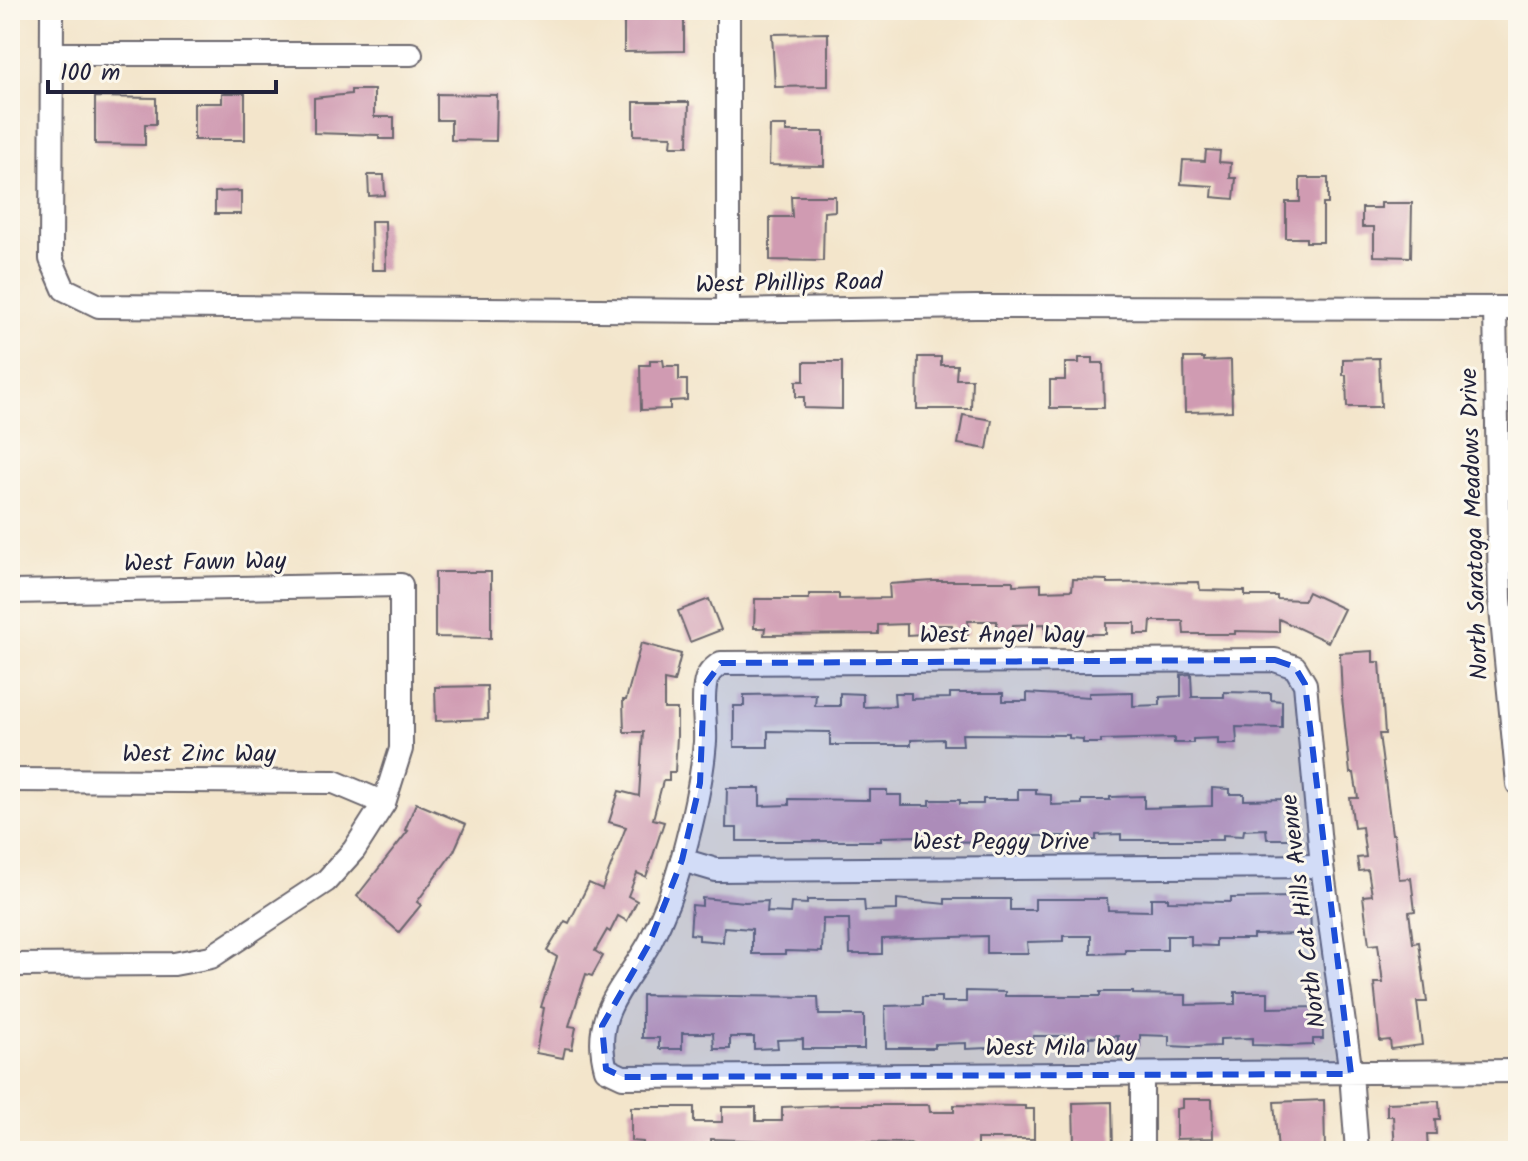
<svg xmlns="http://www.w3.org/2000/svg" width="1528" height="1161" font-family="Kalam,sans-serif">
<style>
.building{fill:#d09bb2}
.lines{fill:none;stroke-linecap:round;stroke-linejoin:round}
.minor-casing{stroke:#6b666d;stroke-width:26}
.minor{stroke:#fff;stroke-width:22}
.marked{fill:#1d4ed8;fill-opacity:0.2;stroke:#1d4ed8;stroke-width:6;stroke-dasharray:16 10;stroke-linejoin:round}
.labels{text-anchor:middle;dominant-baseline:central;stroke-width:6;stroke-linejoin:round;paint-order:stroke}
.street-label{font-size:24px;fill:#22223b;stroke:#fbf7ec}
</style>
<rect width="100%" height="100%" fill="#fbf7ec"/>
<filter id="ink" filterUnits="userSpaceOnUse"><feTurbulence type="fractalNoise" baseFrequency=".0125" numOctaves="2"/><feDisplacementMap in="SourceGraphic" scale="16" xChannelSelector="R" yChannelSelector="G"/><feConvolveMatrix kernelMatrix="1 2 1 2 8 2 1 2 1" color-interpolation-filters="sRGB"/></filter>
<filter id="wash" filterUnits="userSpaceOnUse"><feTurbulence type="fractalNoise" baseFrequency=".006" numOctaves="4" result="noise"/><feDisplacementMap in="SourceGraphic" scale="32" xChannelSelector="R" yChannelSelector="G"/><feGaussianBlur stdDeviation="1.8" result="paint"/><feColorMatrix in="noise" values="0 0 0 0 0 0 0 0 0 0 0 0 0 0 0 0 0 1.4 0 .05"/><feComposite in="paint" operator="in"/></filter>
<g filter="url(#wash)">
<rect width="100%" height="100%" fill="#f3e5cb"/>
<g id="blocks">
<!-- building -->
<g class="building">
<path d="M665,10H684V51L624,52V17H665Z"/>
<path d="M828,33V86L775,87L772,34Z"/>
<path d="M351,90H374V117H394V139H379V135L314,133V98L351,94Z"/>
<path d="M222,93H245V140H194V103H222Z"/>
<path d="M437,94L497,95L496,141L451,140V120H437Z"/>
<path d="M95,97L156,98V124H145V145L95,144Z"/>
<path d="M634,102H689L688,146H671L672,136L634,135Z"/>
<path d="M770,126H786V132H824V166L769,165Z"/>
<path d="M1206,150L1220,151L1219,162L1231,163L1230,178H1236L1234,199L1212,197L1213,186L1181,184L1183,160L1205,161Z"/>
<path d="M368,175H384L385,195L369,196Z"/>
<path d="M1300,178H1328V204H1323V242H1306V238H1286V202H1300Z"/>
<path d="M241,191V214H215V192Z"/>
<path d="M791,196H835V211L824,212L823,261L770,260V217H792Z"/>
<path d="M1381,203H1412L1411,257L1374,256V227H1362V208H1381Z"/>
<path d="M371,221H385L386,270H372Z"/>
<path d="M918,357H941V365H957L956,379H972L971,409H917Z"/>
<path d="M1079,358H1093V363H1103L1104,408H1050V380H1065V363H1079Z"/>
<path d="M1184,358H1204V361L1231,360L1232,411L1185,412Z"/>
<path d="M1379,358L1381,407H1347L1346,375H1343V359Z"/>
<path d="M650,360H663L664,366H679V380H687V400L670,401V409L641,410L640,365H650Z"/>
<path d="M804,362H842V409L804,408V397H796V381H804Z"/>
<path d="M963,415L992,420L987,449L958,444Z"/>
<path d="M435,572H491V638L435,637Z"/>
<path d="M1073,579L1107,580V583L1199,582L1200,590L1245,591V596H1277V599L1304,600L1308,592L1344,609L1328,642L1279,619V632L1235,631V634H1184L1183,621H1151L1150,634H1135V623H1106V634H1045V624L1013,625V634H997V621H968V635H952V625H923V634L907,635V624L878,625V634L764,635L765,628H754L755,599H809V594H839V599L890,598L889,584L934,581H1013V585L1041,584V591L1072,590Z"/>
<path d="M709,599L721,630L690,642L678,611Z"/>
<path d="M641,643L681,654L674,682L664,680V709H677V736L675,772H669V781H663L653,819L664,822L646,877L637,873L628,896L637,901L627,921L618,916L610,932L607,930L595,951L603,956L592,976L586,974L569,1026L576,1027L572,1049L565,1048L563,1058L536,1053L544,1008L541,1007L557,957L547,951L565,921L569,923L589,883L602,889L626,827L609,822L619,791L639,796L643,732H624L623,700H626Z"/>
<path d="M1373,651V662H1380L1385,734H1379L1392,834H1394L1399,879L1411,878L1415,911L1409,912L1413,943L1419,942L1427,1002H1417L1422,1045L1391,1049L1390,1040L1380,1041L1374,983H1383L1378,944L1369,945L1363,896L1372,895L1368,870L1359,871L1357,858L1366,857L1362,827L1354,828L1350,798H1358L1354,773H1350L1342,697L1340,653Z"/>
<path d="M1191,674L1192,697H1224V692L1271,693V700L1282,701V728L1236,727L1237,744H1218V738L1193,739V743H1174V738L1101,740V743H1083V739L1069,738V735L962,734L963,745H944V739L911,740V745H830V732L768,731V747H734V706H744V695L816,694L815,706H840V693L863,694V707L895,706L894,693H911V699L950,698V693H1003V701H1027V693L1089,697V693L1133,692V706L1160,705V697L1181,696V675Z"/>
<path d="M487,686L488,719L436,721L435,687Z"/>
<path d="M727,788H760V806L789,805V799L869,800V790H887V795H901V805H930V800H960V804H983V799H1018V789H1036V794L1051,795V805L1082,804V800H1110V797L1144,796V808L1212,806V788L1230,789V794H1244V800L1288,799L1289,839H1267L1266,829L1244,830L1243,836L1223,835V840H1121V834L1096,835V840L1065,841V836H1030V841L999,842L920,841V836L881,837V841H737V828H726Z"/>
<path d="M416,803L466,824L454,851L417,902L421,905L399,932L357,896L408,831L405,830Z"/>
<path d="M1300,897L1301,907H1310L1311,934L1253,935V939H1216V946L1191,945V936H1167V950H1125V953L1091,954V936H1063V941L1027,942L1028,953H987V936L882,939V954H850L849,919H823L822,952L785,951V954H752V929L724,927L723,942L699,940V935L690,934L692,905L702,906V898L745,902L768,901L767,912L790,913L791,903L807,904V900H864L865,911L897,910V899L945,904V899H1010V910H1035V899H1107L1108,910L1151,911V898H1168V901L1231,902V898Z"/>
<path d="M966,991L1005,992V996H1100V992H1133V994L1186,995V1005L1235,1004V992H1268V1008L1322,1007L1323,1039H1313V1045L1288,1046L1252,1045V1038L1220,1039V1046L1191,1047L1169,1046V1036L1140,1035V1046H1118V1036L1089,1037V1047L1072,1048V1036H1033L1034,1046L966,1049V1043L935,1044V1048H886L885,1006L922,1005V997H941V1002H966Z"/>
<path d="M642,995L818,997L819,1015H864V1049H803V1039L777,1040L778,1048L754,1049V1037H730V1049H714L713,1033H682V1049H659V1038H642Z"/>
<path d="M1182,1099H1212L1213,1138L1176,1139V1109L1182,1108Z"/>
<path d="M1324,1100L1325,1151H1278L1274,1102Z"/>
<path d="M1439,1101L1440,1119H1435L1436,1134H1427L1428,1151H1395L1393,1116H1387V1103Z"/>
<path d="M1112,1102L1113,1151H1078L1080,1143H1074L1073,1103Z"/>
<path d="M837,1105H929L930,1112H954V1105L1025,1106V1109H1034V1139H977V1148L944,1149V1146L918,1147L910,1143L832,1142V1145L805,1146V1151H773L772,1141L711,1139V1151L643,1148V1142L631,1141V1107H694V1122H722V1107H756V1121H782V1107Z"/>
</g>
</g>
</g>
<g filter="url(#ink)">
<use href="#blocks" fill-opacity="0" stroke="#6b666d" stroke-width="2"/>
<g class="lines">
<defs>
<g id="minor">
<path d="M52,10L51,259L64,289L99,306L728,311L976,307L1518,308"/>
<path d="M728,10V311"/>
<path d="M52,54H411"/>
<path d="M1495,308L1500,599L1518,784"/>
<path d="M10,592L401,585V749L384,803L354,850L326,881L211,957L174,964L10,965"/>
<path d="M10,780L334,782L384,803"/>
<path d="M682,860L716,870L1322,866"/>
<path d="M1142,1151V1074"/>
<path d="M1357,1151L1351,1074L1322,866L1305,684L1295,667L1275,660L721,663C712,669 706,675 705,686C702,704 706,724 705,742C702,780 693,819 683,856C675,885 664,915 650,942C626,986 590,1013 606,1069L623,1077L1518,1071"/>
</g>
</defs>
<!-- minor casing -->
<use href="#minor" class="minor-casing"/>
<!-- minor -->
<use href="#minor" class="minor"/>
</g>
</g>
<!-- marked area -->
<path class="marked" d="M1275,660L1295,667L1305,684L1351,1074L623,1077L606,1069L602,1026L649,944L682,860L700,783L704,686L721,663Z"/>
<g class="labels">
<!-- street labels -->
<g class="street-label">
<text transform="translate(789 284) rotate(-1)">West Phillips Road</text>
<text transform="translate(1475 524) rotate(-92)">North Saratoga Meadows Drive</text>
<text transform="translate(205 563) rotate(-1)">West Fawn Way</text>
<text x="1002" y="635">West Angel Way</text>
<text x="199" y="754">West Zinc Way</text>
<text x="1001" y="842">West Peggy Drive</text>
<text transform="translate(1304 911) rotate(-97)">North Cat Hills Avenue</text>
<text x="1061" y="1048">West Mila Way</text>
</g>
</g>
<!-- margin -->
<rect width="1528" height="1161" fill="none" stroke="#fbf7ec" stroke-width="40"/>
<!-- scale -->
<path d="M48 80v12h228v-12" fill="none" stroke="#22223b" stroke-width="4"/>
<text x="60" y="80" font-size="24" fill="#22223b" stroke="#fbf7ec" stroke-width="6" paint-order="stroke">100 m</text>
</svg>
